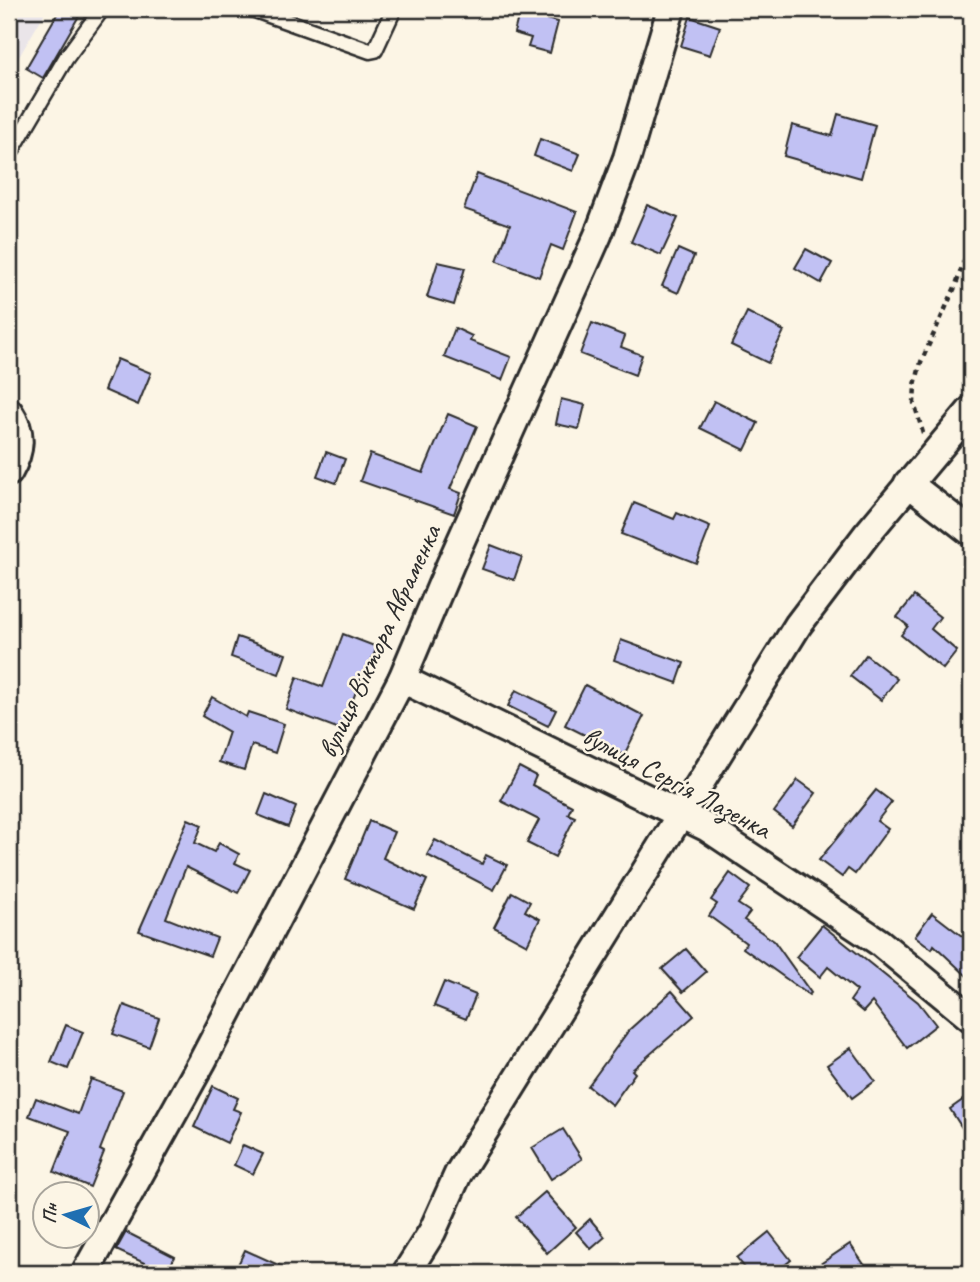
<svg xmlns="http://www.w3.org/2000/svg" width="980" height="1282" font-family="Caveat,sans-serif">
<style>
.built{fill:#eae5e9}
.building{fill:#c1c1f3;stroke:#2b2b2b;stroke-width:2}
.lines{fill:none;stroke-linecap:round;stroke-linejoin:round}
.lane-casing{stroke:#2b2b2b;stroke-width:19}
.street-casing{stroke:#2b2b2b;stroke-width:32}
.path{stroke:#2b2b2b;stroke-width:4.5;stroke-dasharray:5 5;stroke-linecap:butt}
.lane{stroke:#fcf5e5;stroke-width:14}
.street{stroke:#fcf5e5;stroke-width:26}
.labels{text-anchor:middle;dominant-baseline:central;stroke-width:5;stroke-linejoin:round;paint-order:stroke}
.street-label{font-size:28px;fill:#2b2b2b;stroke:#fcf5e5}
</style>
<rect width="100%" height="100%" fill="#fcf5e5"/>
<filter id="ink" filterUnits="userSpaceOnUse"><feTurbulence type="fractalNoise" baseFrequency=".0143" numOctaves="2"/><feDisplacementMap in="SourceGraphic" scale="14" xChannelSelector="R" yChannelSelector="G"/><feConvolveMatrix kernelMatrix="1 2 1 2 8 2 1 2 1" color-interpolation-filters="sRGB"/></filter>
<g filter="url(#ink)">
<!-- built -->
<path class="built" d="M9,9H47L9,74Z"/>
<!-- building -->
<g class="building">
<path d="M60,9H83L43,78L26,68Z"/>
<path d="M520,9H540L538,17L558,22L550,53L528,47L531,38L514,33Z"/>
<path d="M690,17L720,27L710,55L681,46Z"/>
<path d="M838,114L875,125L861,178L784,156L792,125L832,136Z"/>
<path d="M540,139L580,154L573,171L534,156Z"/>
<path d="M477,174L577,212L563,250L551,245L539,277L497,261L510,225L464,209Z"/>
<path d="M647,205L678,218L661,255L631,242Z"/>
<path d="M678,249L694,256L678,293L662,286Z"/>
<path d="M806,249L832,263L821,283L795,268Z"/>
<path d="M438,262L465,268L454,305L427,297Z"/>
<path d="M747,312L784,331L768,363L731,345Z"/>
<path d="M592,323L625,336L621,347L642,355L635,375L580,354Z"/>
<path d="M455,328L472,336L470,341L511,357L502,380L444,357Z"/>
<path d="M117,359L151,373L138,405L104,390Z"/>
<path d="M561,399L585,405L579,429L556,424Z"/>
<path d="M714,401L758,423L745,450L700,428Z"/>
<path d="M448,414L477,426L450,489L461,493L454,514L360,481L370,454L423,473Z"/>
<path d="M326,452L345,459L336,483L317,476Z"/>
<path d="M634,503L674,519L677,513L710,527L696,563L621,534Z"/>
<path d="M491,545L522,557L514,580L482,569Z"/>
<path d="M914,596L940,617L931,629L957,651L943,669L901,635L908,626L897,617Z"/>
<path d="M343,634L377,647L366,674L363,672L342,730L286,709L297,677L323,687Z"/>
<path d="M237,637L286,654L279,674L231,657Z"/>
<path d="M621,640L684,663L677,683L614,660Z"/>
<path d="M866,655L897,679L881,700L850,676Z"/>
<path d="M585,685L644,716L624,755L565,725Z"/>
<path d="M516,690L556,710L548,726L508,706Z"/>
<path d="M212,697L246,717L248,712L284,724L275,753L252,745L244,770L219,762L229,732L202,716Z"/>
<path d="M519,767L536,776L532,785L572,806L568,814L575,817L555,857L527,843L539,820L501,801Z"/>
<path d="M798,780L816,793L792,826L774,812Z"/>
<path d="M876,790L892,802L877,821L888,829L855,874L848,869L842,877L819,860Z"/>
<path d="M266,794L296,807L288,827L258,815Z"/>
<path d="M188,819L202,825L195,843L214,852L219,843L239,854L235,863L250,870L238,893L186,867L166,918L217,938L210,956L139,931Z"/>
<path d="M369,821L394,832L383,858L427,880L414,909L345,879Z"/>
<path d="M435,840L482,864L486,855L507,865L494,890L427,855Z"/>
<path d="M730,873L750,888L738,904L750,912L744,920L774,941L811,993L809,995L743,948L746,943L709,916L717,904L711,900Z"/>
<path d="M512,892L530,902L525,911L540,919L527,945L494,927Z"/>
<path d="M932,913L971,943V980L934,945L932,949L915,936Z"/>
<path d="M822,925L918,1002L936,1025L907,1048L872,1002L863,1012L850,1001L857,991L828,967L820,977L796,957Z"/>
<path d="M686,949L706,972L683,992L662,969Z"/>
<path d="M444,982L476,995L466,1019L434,1006Z"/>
<path d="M672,991L694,1016L632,1070L635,1073L612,1105L588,1086L629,1030Z"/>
<path d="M124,1005L159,1018L149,1047L113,1034Z"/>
<path d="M66,1025L83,1032L68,1069L51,1062Z"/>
<path d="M851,1048L875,1081L852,1098L827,1065Z"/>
<path d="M91,1079L123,1091L100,1150L104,1152L90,1187L54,1172L70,1131L29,1116L36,1098L78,1114Z"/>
<path d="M213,1086L238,1098L233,1109L241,1112L227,1143L194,1127Z"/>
<path d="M971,1094V1142L950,1109Z"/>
<path d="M563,1129L582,1159L551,1179L532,1148Z"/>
<path d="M243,1145L263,1154L253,1174L234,1165Z"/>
<path d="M545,1192L576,1227L547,1253L516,1217Z"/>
<path d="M590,1219L605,1237L591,1249L576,1232Z"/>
<path d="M126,1232L175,1257L166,1273L116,1250Z"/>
<path d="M769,1232L791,1260L775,1273H749L737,1258Z"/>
<path d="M850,1244L870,1273H807Z"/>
<path d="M245,1250L296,1273H234Z"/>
</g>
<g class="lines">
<defs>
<g id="lane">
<path d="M252,9L370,51L375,50L394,9"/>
<path d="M9,155L66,58L102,9"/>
</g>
<g id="street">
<path d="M9,412C23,433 21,451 9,472"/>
<path d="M908,483L971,532"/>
<path d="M402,679L706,827L879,942L971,1018"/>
<path d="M85,1273L202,1062L402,679L450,565L598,235L627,158L671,9"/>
<path d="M406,1273L432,1232L458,1174L798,625L867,534L971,410"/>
</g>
</defs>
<!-- lane casing -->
<use href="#lane" class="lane-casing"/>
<!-- street casing -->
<use href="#street" class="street-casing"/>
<!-- path -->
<path class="path" d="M923,433L914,403L915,385L921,362L956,285L971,239"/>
<!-- lane -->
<use href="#lane" class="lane"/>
<!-- street -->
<use href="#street" class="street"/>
</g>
</g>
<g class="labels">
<!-- street labels -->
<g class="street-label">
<text transform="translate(379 641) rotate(-65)">вулиця Віктора Авраменка</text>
<text transform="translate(677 782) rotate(28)">вулиця Сергія Лазенка</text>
</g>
</g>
<!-- margin -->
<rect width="980" height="1282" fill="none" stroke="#fcf5e5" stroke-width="35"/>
<rect x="18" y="18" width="945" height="1247" fill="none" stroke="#2b2b2b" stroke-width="2.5" filter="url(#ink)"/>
<!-- north arrow -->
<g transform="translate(66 1215) rotate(275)"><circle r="33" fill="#fcf5e5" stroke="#a8a49b" stroke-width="2"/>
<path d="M0-5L12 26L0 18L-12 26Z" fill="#1f6fb2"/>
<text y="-10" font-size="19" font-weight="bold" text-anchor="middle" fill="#2b2b2b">Пн</text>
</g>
</svg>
